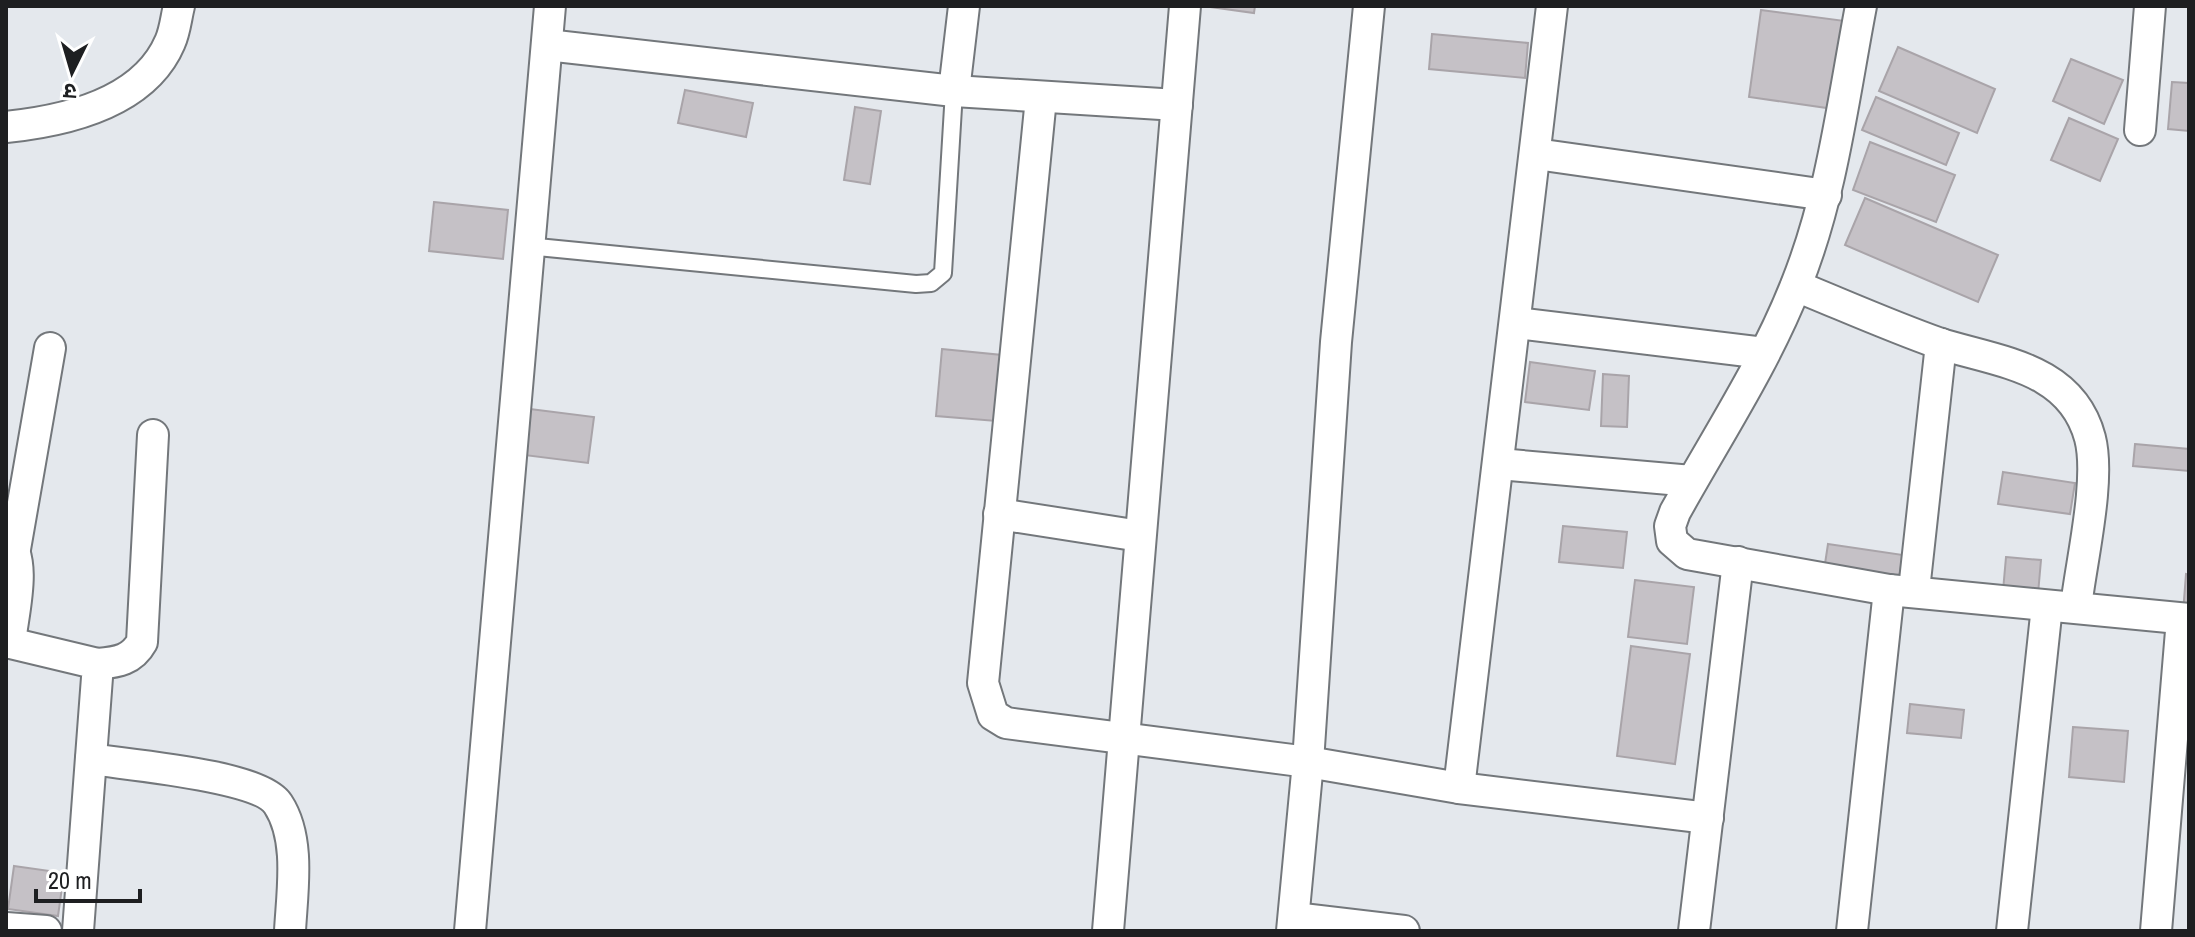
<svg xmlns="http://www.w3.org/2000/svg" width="2195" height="937" font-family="'Archivo Narrow','Noto Sans Devanagari',sans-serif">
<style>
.building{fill:#c5c1c6;stroke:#a9a4a9;stroke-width:2}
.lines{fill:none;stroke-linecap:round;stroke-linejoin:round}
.service-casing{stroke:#73777b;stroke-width:20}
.minor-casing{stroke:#73777b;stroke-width:34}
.service{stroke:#fff;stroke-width:16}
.minor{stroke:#fff;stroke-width:30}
</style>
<rect width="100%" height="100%" fill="#e4e8ed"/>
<!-- building -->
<g class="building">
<path d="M1203,6H1255L1254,13Z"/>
<path d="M1761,10L1845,21L1834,109L1749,97Z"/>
<path d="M1432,34L1528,43L1525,78L1429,69Z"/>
<path d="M1898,47L1995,89L1977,133L1879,91Z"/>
<path d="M2071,59L2123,80L2104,124L2053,101Z"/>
<path d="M2172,82L2189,83V131L2168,129Z"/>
<path d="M685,90L753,103L746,137L678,123Z"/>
<path d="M1876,97L1959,133L1946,165L1862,130Z"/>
<path d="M855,107L881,111L870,184L844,180Z"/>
<path d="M2069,118L2118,139L2100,181L2051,160Z"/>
<path d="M1870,142L1955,175L1936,222L1853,190Z"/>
<path d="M1865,198L1998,255L1978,302L1845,245Z"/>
<path d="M434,202L508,210L503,259L429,251Z"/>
<path d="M942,349L1002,355L996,421L936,416Z"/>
<path d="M1530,362L1595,371L1589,410L1525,402Z"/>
<path d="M1603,374L1629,376L1627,427L1601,426Z"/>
<path d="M530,409L594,417L588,463L524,455Z"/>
<path d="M2135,444L2189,449V471L2133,466Z"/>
<path d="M2003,472L2075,483L2070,514L1998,504Z"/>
<path d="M1563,526L1627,532L1623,568L1559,562Z"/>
<path d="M1828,544L1903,555L1897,588L1823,577Z"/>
<path d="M2006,557L2041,560L2038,594L2003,591Z"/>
<path d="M2186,574L2189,575V613H2183Z"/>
<path d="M1635,580L1694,587L1687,644L1628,637Z"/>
<path d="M1631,646L1690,654L1675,764L1617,756Z"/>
<path d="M1910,704L1964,710L1961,738L1907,733Z"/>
<path d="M2073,727L2128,731L2124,782L2069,777Z"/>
<path d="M14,866L64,873L58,916L8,909Z"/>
</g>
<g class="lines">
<defs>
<path id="service" d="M527,246L916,284L931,283L943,273L954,91"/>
<g id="minor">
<path d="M1861,6C1843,100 1832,196 1796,285C1765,364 1716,438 1675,512L1670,526L1672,541L1687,554L1889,590L2189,619"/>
<path d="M547,45L954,91L1177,105"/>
<path d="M954,91L964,6"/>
<path d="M1041,98L983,683L993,715L1006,723L1308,762L1459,788L1708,818"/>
<path d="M6,127C65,121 144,103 170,42C175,31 176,18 179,6"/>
<path d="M2140,130L2150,6"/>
<path d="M1536,154L1826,195"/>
<path d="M1796,286C1843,305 1890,326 1938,343C1996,362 2071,366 2090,438C2101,480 2081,562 2076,607"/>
<path d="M1517,323L1764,353"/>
<path d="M1499,464L1692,481"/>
<path d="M999,514L1140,536"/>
<path d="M6,537C28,561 13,612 10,643"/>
<path d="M15,549L50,348"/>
<path d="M1914,590L1941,344"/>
<path d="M6,642L98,664L78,931"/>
<path d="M98,664C118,662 132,660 142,642L153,435"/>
<path d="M91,759C129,765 259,775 278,804C301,839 292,892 290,931"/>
<path d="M1459,788L1552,6"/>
<path d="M1294,918L1404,931"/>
<path d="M6,928L46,931"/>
<path d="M470,931L550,6"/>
<path d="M1108,931L1185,6"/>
<path d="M1292,931L1308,762L1336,342L1369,6"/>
<path d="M1694,931L1738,562"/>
<path d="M1852,931L1889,590"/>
<path d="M2012,931L2047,606"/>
<path d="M2156,931L2182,619"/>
</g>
</defs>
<!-- service casing -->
<use href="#service" class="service-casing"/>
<!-- minor casing -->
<use href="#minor" class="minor-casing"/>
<!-- service -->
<use href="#service" class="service"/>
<!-- minor -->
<use href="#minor" class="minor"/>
</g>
<!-- border -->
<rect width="2195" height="937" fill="none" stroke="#1e1f21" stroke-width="16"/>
<!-- north arrow -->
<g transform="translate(72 72) rotate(185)" stroke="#ffffff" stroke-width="6" paint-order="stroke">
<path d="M0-6L14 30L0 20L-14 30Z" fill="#1e1f21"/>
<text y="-12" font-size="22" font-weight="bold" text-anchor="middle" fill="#1e1f21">उ</text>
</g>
<!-- scale -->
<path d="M36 889v12h104v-12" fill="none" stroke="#1e1f21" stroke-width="4"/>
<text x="48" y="889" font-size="24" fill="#1e1f21" stroke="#ffffff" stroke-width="6" paint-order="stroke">20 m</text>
</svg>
